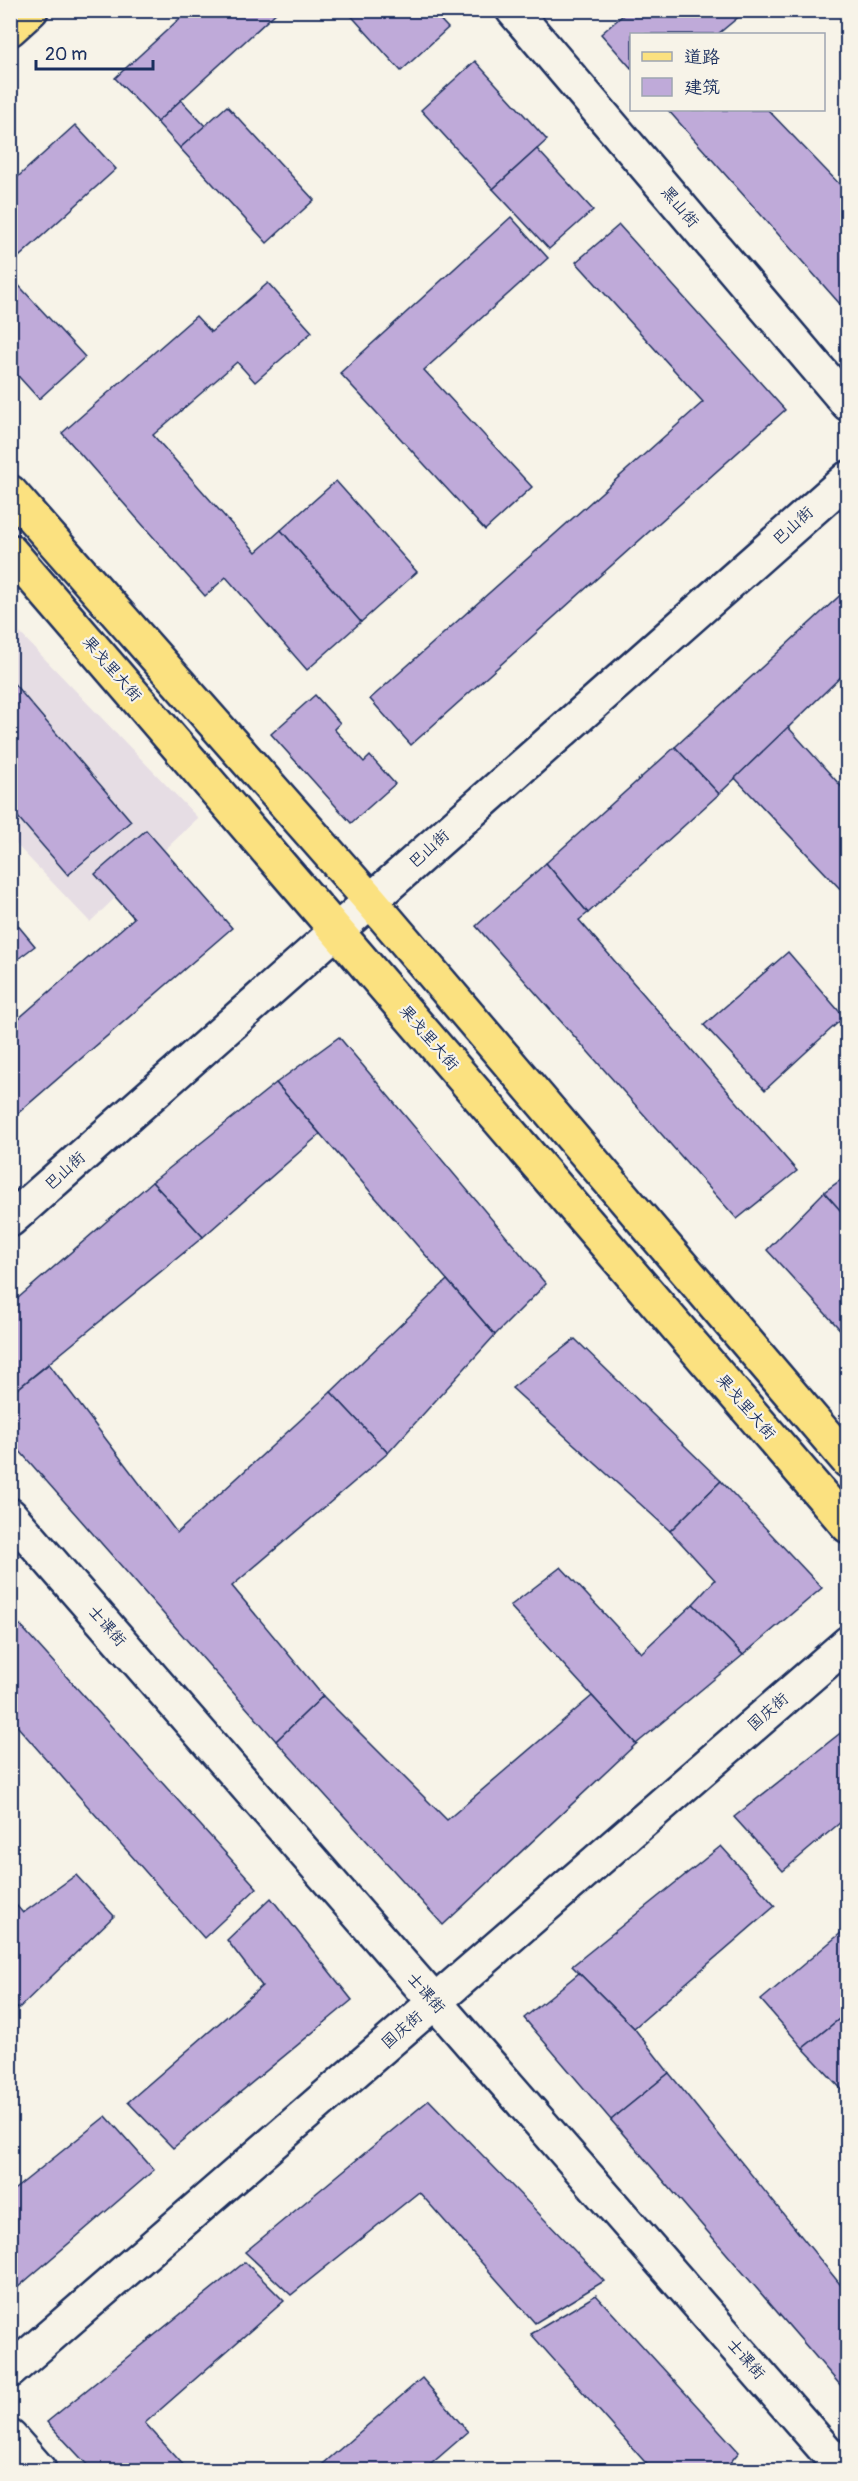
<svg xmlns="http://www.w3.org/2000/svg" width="858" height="2481" font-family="Pangolin,'LXGW WenKai TC',sans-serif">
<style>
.built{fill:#e6dde4}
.building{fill:#bfaad9;stroke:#1b2f5e;stroke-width:1.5}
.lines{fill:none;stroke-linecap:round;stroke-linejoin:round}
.minor-casing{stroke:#1b2f5e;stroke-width:38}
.major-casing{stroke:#1b2f5e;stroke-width:38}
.minor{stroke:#f7f3e8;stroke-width:33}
.major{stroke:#fbe180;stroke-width:33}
.labels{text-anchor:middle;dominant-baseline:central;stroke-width:4.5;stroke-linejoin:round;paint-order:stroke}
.street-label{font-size:16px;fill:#1b2f5e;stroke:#f7f3e8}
</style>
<rect width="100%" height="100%" fill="#f7f3e8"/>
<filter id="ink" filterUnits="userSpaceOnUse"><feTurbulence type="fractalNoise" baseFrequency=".0167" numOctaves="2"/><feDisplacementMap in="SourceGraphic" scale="12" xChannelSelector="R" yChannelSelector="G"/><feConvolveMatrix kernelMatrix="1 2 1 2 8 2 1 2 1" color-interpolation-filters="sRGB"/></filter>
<g filter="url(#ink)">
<!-- built -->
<path class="built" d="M16,629L198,818L90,922L11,839L10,635Z"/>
<!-- building -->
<g class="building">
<path d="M189,10H279L157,122L115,78Z"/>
<path d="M346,10H431L448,28L401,71Z"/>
<path d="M629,10H747L718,34H632V69L601,34Z"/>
<path d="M475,61L547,140L493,189L421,110Z"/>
<path d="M181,100L205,126L180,148L157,122Z"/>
<path d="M227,106L314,200L267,243L180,148Z"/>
<path d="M668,110H768L848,193V313Z"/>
<path d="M75,125L116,169L10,265V184Z"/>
<path d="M537,149L593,210L549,249L493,189Z"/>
<path d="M511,217L548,258L424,370L532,487L485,530L340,373Z"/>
<path d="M619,225L785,410L411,745L370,699L703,402L576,262Z"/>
<path d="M10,276L85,357L39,399L10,367Z"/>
<path d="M268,283L312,332L255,382L237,362L153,435L256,552L281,530L361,622L307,670L226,577L205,596L62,433L196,316L211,332Z"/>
<path d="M336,481L417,572L361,622L281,530Z"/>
<path d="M847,589L848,670L719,794L675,747Z"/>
<path d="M10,679L131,821L68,875L10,808Z"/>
<path d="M315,695L340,723L334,729L364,762L370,756L395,784L351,823L271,734Z"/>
<path d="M788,727L848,794V897L735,778Z"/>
<path d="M675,747L719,794L588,913L546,863Z"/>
<path d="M146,830L232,928L10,1120V1026L134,918L95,874Z"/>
<path d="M546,863L588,913L579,920L797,1171L737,1219L476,926Z"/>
<path d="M10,916L35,946L10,965Z"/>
<path d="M788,952L844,1017L765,1090L704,1025Z"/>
<path d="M339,1037L546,1284L495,1335L276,1083Z"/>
<path d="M276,1083L320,1134L203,1237L152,1182Z"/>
<path d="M848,1175V1219L824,1192Z"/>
<path d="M152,1182L203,1237L10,1395V1305Z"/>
<path d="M824,1192L848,1219V1338L767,1250Z"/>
<path d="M447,1280L495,1335L388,1453L331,1392Z"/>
<path d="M575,1339L721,1481L670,1531L512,1388Z"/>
<path d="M49,1364L177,1533L331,1392L388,1453L232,1586L323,1696L276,1741L10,1440V1395Z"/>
<path d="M721,1481L822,1588L743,1655L693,1604L715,1580L670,1531Z"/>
<path d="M561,1567L641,1653L693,1604L743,1655L636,1744L510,1606Z"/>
<path d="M10,1614L257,1888L204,1938L10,1718Z"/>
<path d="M323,1696L447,1820L592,1696L636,1744L443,1925L276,1741Z"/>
<path d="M848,1727V1816L783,1871L734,1817Z"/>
<path d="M721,1846L775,1906L634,2028L572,1966Z"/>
<path d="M76,1875L114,1916L18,2009L10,2000V1898L23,1913Z"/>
<path d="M271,1898L352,2000L173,2148L128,2102L262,1986L227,1940Z"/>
<path d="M848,1927V2012L803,2048L761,2000Z"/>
<path d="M579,1973L634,2028L669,2073L611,2120L524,2018Z"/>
<path d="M848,2012V2096L803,2048Z"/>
<path d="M669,2073L848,2294V2394L611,2120Z"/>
<path d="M429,2100L604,2281L535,2323L419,2192L291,2295L245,2252Z"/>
<path d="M106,2116L154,2170L10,2294V2193Z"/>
<path d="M245,2262L284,2301L145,2423L188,2470H92L47,2422Z"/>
<path d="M596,2295L739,2452L724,2470H652L531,2334Z"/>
<path d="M422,2378L468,2432L424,2470H316Z"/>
</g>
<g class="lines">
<defs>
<g id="minor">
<path d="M513,10L848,404"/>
<path d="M10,1220L848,478"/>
<path d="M10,1515L843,2470"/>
<path d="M10,2371L848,1643"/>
<path d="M10,2437L39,2470"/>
</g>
<g id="major">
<path d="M10,29L31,10"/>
<path d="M10,492L370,900L848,1461"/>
<path d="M10,551L848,1526"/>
</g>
</defs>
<!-- minor casing -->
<use href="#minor" class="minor-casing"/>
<!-- major casing -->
<use href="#major" class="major-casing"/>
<!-- minor -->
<use href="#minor" class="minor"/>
<!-- major -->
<use href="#major" class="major"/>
</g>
</g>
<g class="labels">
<!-- street labels -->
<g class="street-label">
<text transform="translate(680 207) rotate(50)">黑山街</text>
<text transform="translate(793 526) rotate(-42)">巴山街</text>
<text transform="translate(112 669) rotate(49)">果戈里大街</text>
<text transform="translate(429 849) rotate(-42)">巴山街</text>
<text transform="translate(429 1038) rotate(49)">果戈里大街</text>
<text transform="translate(65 1171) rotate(-42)">巴山街</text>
<text transform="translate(746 1407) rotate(49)">果戈里大街</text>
<text transform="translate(107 1626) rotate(49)">士课街</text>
<text transform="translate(768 1712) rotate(-41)">国庆街</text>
<text transform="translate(426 1993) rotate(49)">士课街</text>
<text transform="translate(402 2030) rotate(-41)">国庆街</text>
<text transform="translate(746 2359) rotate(49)">士课街</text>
</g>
</g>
<!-- margin -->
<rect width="858" height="2481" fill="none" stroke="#f7f3e8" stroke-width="36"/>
<rect x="18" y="18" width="822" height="2445" fill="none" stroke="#1b2f5e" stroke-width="2" filter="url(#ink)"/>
<!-- legend -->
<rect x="630" y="33" width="195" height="78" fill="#f7f3e8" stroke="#9fa5b1" stroke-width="1.5"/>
<rect x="642" y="52" width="30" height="9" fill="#fbe180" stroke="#9fa5b1" stroke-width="1.5"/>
<text x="684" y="63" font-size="18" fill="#1b2f5e">道路</text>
<rect x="642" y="78" width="30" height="18" fill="#bfaad9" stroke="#9fa5b1" stroke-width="1.5"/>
<text x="684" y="93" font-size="18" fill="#1b2f5e">建筑</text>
<!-- scale -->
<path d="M36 60v9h117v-9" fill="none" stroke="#1b2f5e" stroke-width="3"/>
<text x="45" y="60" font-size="18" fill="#1b2f5e" stroke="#f7f3e8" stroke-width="4.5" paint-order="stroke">20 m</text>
</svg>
